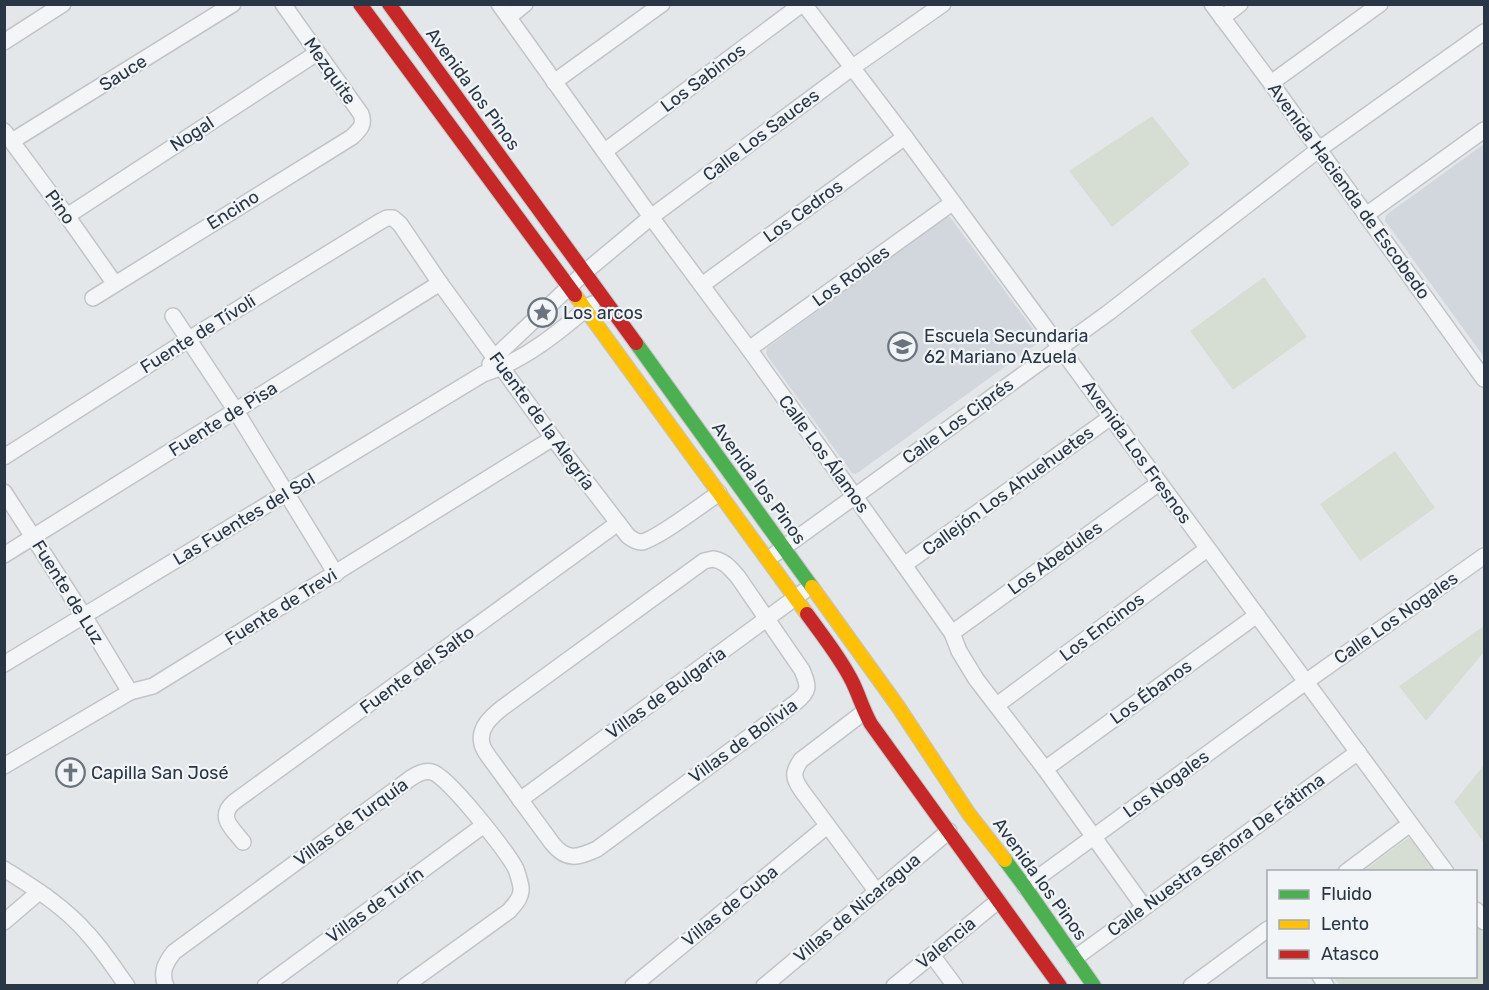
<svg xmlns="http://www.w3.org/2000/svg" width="1489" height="990" font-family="Rubik,sans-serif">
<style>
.built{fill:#d1d7dd}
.green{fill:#d6ded4}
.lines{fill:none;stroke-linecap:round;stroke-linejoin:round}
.street-casing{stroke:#c2c5c8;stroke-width:18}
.fast-casing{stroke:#c2c5c8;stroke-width:16}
.slow-casing{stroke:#c2c5c8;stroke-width:16}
.jam-casing{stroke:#c2c5c8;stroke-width:16}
.street{stroke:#f3f5f6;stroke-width:15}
.fast{stroke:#4caf50;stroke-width:14}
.slow{stroke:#ffc107;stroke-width:14}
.jam{stroke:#c62828;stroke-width:14}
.labels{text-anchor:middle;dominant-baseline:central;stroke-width:4.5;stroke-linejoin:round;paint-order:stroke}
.street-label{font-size:18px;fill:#283645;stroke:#f2f5f8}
.poi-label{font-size:18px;fill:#283645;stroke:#f2f5f8;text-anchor:start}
</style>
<rect width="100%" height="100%" fill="#e4e7ea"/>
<!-- built -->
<g class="built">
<path d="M1484,144V357L1385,221L1386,215Z"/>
<path d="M945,217H950L1039,337L1038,343L856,474L852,473L766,354L767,348Z"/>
</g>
<!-- green -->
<g class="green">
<path d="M1152,116L1190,164L1112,227L1069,171Z"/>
<path d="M1264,277L1307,337L1233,390L1190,331Z"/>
<path d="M1395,451L1435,508L1360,561L1320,504Z"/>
<path d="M1484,626V652L1426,721L1399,686Z"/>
<path d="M1484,765V843L1454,802Z"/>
<path d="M1408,838L1415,839L1438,872H1362Z"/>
<path d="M1476,923L1484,935V985H1340L1333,977L1476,976Z"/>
</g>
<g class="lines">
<defs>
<g id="street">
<path d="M499,4L651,217L749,349L904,565L952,633L959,651L976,679L1045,769L1144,907"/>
<path d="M804,4L905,137L1446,872"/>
<path d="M1212,4L1271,83L1484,379"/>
<path d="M509,17L525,4"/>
<path d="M1222,18L1240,4"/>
<path d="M4,42L63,4"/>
<path d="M554,82L662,4"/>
<path d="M1271,83L1380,4"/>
<path d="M4,131L67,216L115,284"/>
<path d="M12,141L233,4"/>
<path d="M605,151L802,4"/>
<path d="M1366,215L1484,130"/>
<path d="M67,216L317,53"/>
<path d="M702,285L905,137"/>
<path d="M93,298L352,137C360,129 365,125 361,114L283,4"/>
<path d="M173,316L236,411L336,574"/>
<path d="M749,349L952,203"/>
<path d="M490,364L495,357L585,272L651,217L853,67L943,4"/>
<path d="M4,457L189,339L381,221L387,218H393L400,224L440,283L553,438L628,536C632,539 636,542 641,542C654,541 706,502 719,493"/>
<path d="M4,492L84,616L130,692"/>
<path d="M775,554L1108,313L1318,150L1484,32"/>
<path d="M4,555L440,283"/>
<path d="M713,559C725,561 730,568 738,577L802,670C809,687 810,691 795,703L597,849C578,858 566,861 552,843L489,757C487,754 483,749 482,744C478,728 491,717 502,708L704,561Z"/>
<path d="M904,565L1111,417"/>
<path d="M952,633L1159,483"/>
<path d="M4,664L483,374C524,361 559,332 592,304"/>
<path d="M997,705L1207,549"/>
<path d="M864,712L801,760C792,773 793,778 802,791L877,892"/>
<path d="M4,766L130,692L153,686L553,438"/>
<path d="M1045,769L1257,615"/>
<path d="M520,800L803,592"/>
<path d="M243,842C232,828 217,817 234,802L618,523"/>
<path d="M4,869C34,888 64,906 87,933C102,949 114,968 127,986"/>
<path d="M1346,872L1410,824"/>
<path d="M1025,887L1307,681L1484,556"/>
<path d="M1476,910L1484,922"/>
<path d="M4,922L39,892"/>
<path d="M932,955L955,986"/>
<path d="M1075,958L1358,752"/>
<path d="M1320,976L1326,986"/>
<path d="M166,986C160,972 166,962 174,952L411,778C417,774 424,770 432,772C448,776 507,852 516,869C518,875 520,881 521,887C522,897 516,903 509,911L405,986"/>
<path d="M265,986L484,825"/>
<path d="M633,986L827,826"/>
<path d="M764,986L949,831"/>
<path d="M894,986L998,901"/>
<path d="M1191,986L1268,929"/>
</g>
<g id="fast">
<path d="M636,343L812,587"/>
<path d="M1005,860L1025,887L1094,986"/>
</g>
<g id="slow">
<path d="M575,295L807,614"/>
<path d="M812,587L897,705L969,814L1005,860"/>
</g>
<g id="jam">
<path d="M360,4L575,295"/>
<path d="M389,4L636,343"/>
<path d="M807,614C822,635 840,657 852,681C859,695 863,710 871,724L1060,986"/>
</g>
</defs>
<!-- street casing -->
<use href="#street" class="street-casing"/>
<!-- fast casing -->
<use href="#fast" class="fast-casing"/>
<!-- slow casing -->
<use href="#slow" class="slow-casing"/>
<!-- jam casing -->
<use href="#jam" class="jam-casing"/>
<!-- street -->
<use href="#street" class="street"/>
<!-- fast -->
<use href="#fast" class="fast"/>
<!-- slow -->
<use href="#slow" class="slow"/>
<!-- jam -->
<use href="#jam" class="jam"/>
</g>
<!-- icons -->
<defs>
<symbol id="sight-ring" viewBox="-11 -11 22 22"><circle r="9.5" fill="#f2f5f8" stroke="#6a747f" stroke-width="1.5"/><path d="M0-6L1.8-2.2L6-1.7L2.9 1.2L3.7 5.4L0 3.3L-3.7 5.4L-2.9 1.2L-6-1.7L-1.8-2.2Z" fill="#6a747f"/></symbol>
<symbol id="school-ring" viewBox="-11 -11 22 22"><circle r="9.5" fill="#f2f5f8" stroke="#6a747f" stroke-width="1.5"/><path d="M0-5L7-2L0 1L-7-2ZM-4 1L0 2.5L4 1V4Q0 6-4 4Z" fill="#6a747f"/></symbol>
<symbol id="church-ring" viewBox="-11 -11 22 22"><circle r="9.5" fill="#f2f5f8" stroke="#6a747f" stroke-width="1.5"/><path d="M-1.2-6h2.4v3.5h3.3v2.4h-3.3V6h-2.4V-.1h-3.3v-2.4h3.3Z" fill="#6a747f"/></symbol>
</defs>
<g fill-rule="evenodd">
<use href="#sight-ring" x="526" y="296" width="33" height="33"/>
<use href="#school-ring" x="886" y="330" width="33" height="33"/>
<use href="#church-ring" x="54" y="756" width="33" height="33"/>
</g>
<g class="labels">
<!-- street labels -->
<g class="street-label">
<text transform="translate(330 71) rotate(55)">Mezquite</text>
<text transform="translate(123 73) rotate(-32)">Sauce</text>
<text transform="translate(703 78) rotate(-37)">Los Sabinos</text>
<text transform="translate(473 89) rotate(54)">Avenida los Pinos</text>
<text transform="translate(192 134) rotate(-33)">Nogal</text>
<text transform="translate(761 135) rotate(-37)">Calle Los Sauces</text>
<text transform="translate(1349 191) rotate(54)">Avenida Hacienda de Escobedo</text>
<text transform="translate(60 207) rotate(54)">Pino</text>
<text transform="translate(233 210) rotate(-32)">Encino</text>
<text transform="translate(803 211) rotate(-36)">Los Cedros</text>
<text transform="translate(851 276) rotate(-36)">Los Robles</text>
<text transform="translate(198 334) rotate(-32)">Fuente de Tívoli</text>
<text transform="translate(223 419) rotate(-32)">Fuente de Pisa</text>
<text transform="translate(542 421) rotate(54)">Fuente de la Alegría</text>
<text transform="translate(958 421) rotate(-36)">Calle Los Ciprés</text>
<text transform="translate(1137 452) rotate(54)">Avenida Los Fresnos</text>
<text transform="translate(824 454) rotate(54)">Calle Los Álamos</text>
<text transform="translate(759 483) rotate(54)">Avenida los Pinos</text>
<text transform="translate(1008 491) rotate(-36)">Callejón Los Ahuehuetes</text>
<text transform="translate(244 519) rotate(-31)">Las Fuentes del Sol</text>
<text transform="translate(1055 558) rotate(-36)">Los Abedules</text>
<text transform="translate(68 592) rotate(58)">Fuente de Luz</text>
<text transform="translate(281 607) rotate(-32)">Fuente de Trevi</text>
<text transform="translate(1396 618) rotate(-35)">Calle Los Nogales</text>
<text transform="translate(1102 627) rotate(-37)">Los Encinos</text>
<text transform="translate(417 670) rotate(-36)">Fuente del Salto</text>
<text transform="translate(1151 692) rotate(-36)">Los Ébanos</text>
<text transform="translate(666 693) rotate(-36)">Villas de Bulgaria</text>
<text transform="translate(743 741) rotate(-36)">Villas de Bolivia</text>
<text transform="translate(1166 784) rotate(-36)">Los Nogales</text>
<text transform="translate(351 822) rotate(-36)">Villas de Turquía</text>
<text transform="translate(1216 855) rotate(-36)">Calle Nuestra Señora De Fátima</text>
<text transform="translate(1040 879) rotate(54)">Avenida los Pinos</text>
<text transform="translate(375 905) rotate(-36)">Villas de Turín</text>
<text transform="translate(730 906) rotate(-39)">Villas de Cuba</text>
<text transform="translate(857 908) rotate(-40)">Villas de Nicaragua</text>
<text transform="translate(946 943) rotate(-39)">Valencia</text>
</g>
<!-- poi labels -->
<g class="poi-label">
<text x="563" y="313">Los arcos</text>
<text x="924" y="336">Escuela Secundaria<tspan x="924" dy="21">62 Mariano Azuela</tspan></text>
<text x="91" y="773">Capilla San José</text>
</g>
</g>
<!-- border -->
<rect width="1489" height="990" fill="none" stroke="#283645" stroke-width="12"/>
<!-- legend -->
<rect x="1267" y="870" width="210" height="108" fill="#f2f5f8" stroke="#a1a9b0" stroke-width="1.5"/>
<rect x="1279" y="890" width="30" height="9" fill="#4caf50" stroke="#a1a9b0" stroke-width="1.5"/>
<text x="1321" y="900" font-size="18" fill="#283645">Fluido</text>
<rect x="1279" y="920" width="30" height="9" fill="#ffc107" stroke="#a1a9b0" stroke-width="1.5"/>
<text x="1321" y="930" font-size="18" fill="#283645">Lento</text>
<rect x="1279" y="950" width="30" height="9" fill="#c62828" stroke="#a1a9b0" stroke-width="1.5"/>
<text x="1321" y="960" font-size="18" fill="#283645">Atasco</text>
</svg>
